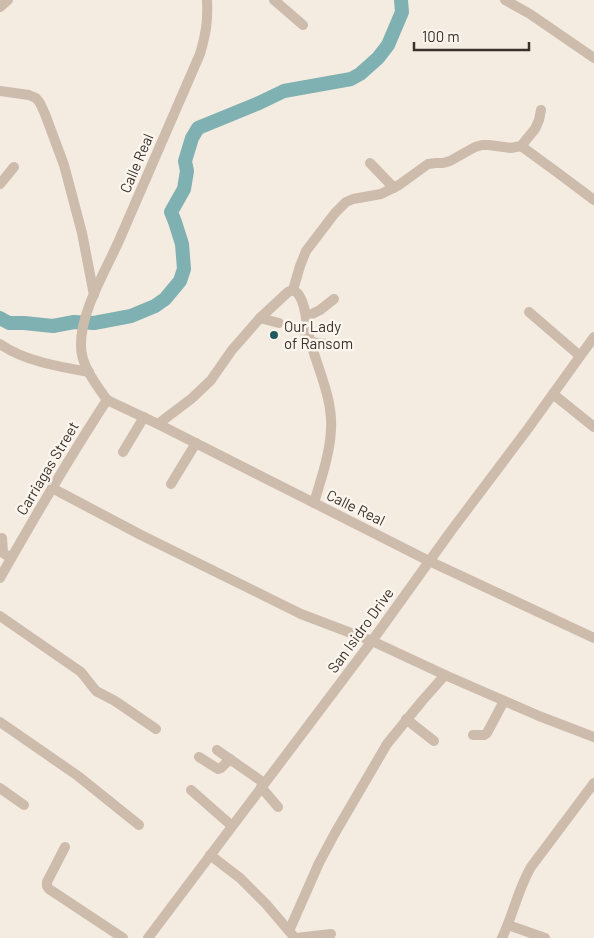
<svg xmlns="http://www.w3.org/2000/svg" width="594" height="938" font-family="Barlow,sans-serif">
<style>
.lines{fill:none;stroke-linecap:round;stroke-linejoin:round}
.river{stroke:#7fb0b2;stroke-width:14}
.minor{stroke:#cdbbac;stroke-width:10}
.poi-dot{fill:#1f5a5e;stroke:#fbf5ee;stroke-width:2}
.labels{text-anchor:middle;dominant-baseline:central;stroke-width:5;stroke-linejoin:round;paint-order:stroke}
.street-label{font-size:15px;fill:#3b302b;stroke:#fbf5ee}
.poi-label{font-size:15px;fill:#3b302b;stroke:#fbf5ee;text-anchor:start}
</style>
<rect width="100%" height="100%" fill="#f4ebe1"/>
<g class="lines">
<!-- river -->
<path class="river" d="M0,318L9,323H24L53,326L74,322L94,323L131,316L155,306L165,299L180,281L184,269L182,244L175,222L171,212L184,189L187,171L185,161L192,138L198,128L259,103L284,91L351,79L360,74L378,58L388,45L402,12L401,0"/>
<!-- minor -->
<g class="minor">
<path d="M274,0L303,25"/>
<path d="M505,0L530,14L594,58"/>
<path d="M0,7L8,0"/>
<path d="M0,91L29,95L36,98L40,103L45,114L64,165L82,233L94,295"/>
<path d="M521,146L554,170L594,200"/>
<path d="M370,163L394,188"/>
<path d="M0,184L14,167"/>
<path d="M293,290L300,266L306,251L335,213L346,202L353,199L381,194L399,185L428,164L436,163H443L450,161L475,147L482,145H489L511,148L521,146L535,129L539,120L541,110"/>
<path d="M529,312L580,356"/>
<path d="M306,317L320,310L334,299"/>
<path d="M260,318L279,323"/>
<path d="M291,327L308,332"/>
<path d="M311,342L341,346"/>
<path d="M0,344C24,361 60,367 89,372"/>
<path d="M553,394L594,427"/>
<path d="M107,400L158,424L429,561L594,638"/>
<path d="M107,400C96,384 81,366 81,346C80,311 108,267 121,236C147,175 174,115 200,54C206,33 208,22 207,0"/>
<path d="M158,424L191,399L211,380L232,350L260,318L288,292L293,290C296,292 297,292 299,295C306,306 306,320 308,332C315,364 333,396 331,429C330,454 321,479 314,503"/>
<path d="M123,452L144,417"/>
<path d="M171,484L196,443"/>
<path d="M52,488L141,535L301,614L372,641L445,675L539,716L594,737"/>
<path d="M2,538L3,553L11,558"/>
<path d="M0,578C34,518 69,458 107,400"/>
<path d="M0,616L81,672L96,691L115,701L156,729"/>
<path d="M406,719L434,741"/>
<path d="M0,722L78,776L139,825"/>
<path d="M473,735H484L487,733L504,701"/>
<path d="M217,750L264,783"/>
<path d="M199,757L218,769L221,768L230,759"/>
<path d="M261,787L278,807"/>
<path d="M0,788L24,805"/>
<path d="M191,790L232,826"/>
<path d="M65,847L47,882V886L49,889L123,938"/>
<path d="M210,855L240,878L266,904L295,938"/>
<path d="M508,925L545,938"/>
<path d="M289,931L319,863L335,833L387,744L422,701L445,675"/>
<path d="M148,938L372,641L451,531L527,430L594,337"/>
<path d="M296,938L331,934"/>
<path d="M502,938C513,915 518,889 531,867L594,783"/>
</g>
</g>
<!-- markers -->
<circle class="poi-dot" cx="274" cy="335" r="5"/>
<g class="labels">
<!-- street labels -->
<g class="street-label">
<text transform="translate(136 163) rotate(-67)">Calle Real</text>
<text transform="translate(47 468) rotate(-59)">Carriagas Street</text>
<text transform="translate(356 507) rotate(26)">Calle Real</text>
<text transform="translate(360 630) rotate(-54)">San Isidro Drive</text>
</g>
<!-- poi labels -->
<g class="poi-label">
<text x="284" y="326">Our Lady<tspan x="284" dy="17">of Ransom</tspan></text>
</g>
</g>
<!-- scale -->
<path d="M414 42v8h115v-8" fill="none" stroke="#3b302b" stroke-width="2.5"/>
<text x="422" y="42" font-size="15" fill="#3b302b" stroke="#fbf5ee" stroke-width="4" paint-order="stroke">100 m</text>
</svg>
